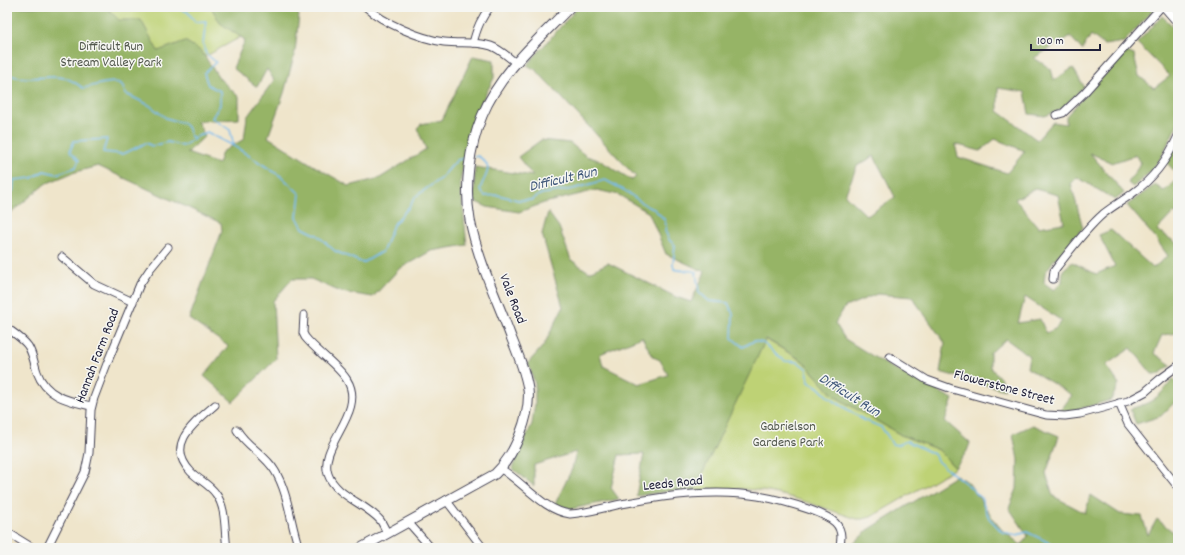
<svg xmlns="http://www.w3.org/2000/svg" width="1185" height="555" font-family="Dekko,sans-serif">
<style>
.green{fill:#bed275;stroke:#707a58}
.forest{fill:#96b466;stroke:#5c6b50;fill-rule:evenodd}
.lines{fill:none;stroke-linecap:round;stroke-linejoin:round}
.stream{stroke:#79bcef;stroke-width:1.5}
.minor-casing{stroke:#413f51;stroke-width:9}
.major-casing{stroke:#413f51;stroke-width:11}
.minor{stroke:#fff;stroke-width:7}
.major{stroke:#fff;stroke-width:9}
.labels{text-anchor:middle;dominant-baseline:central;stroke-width:3;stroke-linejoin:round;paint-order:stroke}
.park-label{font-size:14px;fill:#51574c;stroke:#f6f6f2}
.street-label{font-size:14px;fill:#22223b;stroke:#f6f6f2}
.water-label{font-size:15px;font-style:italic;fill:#40587a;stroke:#f6f6f2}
</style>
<rect width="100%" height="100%" fill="#f6f6f2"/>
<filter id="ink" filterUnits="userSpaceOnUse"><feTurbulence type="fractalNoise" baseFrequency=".025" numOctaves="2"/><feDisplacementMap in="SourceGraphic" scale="8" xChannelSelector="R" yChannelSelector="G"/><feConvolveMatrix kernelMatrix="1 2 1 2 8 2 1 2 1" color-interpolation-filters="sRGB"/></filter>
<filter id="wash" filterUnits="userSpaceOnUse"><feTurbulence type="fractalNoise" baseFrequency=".012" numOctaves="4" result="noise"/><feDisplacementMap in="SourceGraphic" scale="16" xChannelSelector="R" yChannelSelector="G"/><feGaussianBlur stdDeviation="0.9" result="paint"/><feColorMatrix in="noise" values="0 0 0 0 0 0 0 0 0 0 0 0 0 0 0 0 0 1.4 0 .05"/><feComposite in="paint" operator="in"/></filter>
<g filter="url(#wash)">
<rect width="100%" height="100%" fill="#efe5cb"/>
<!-- green -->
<g class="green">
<path d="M11,7H297L299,10L248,33L108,110Z"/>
<path d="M765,339L803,361L834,396L901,435L939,450L955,468L871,517L863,519H857C819,507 780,490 741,489C725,488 710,490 694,491Z"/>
</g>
<!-- forest -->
<g class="forest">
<path d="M7,7H106L119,20H141L158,51L185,41L201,51L220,79L239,97V119L197,121L205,136L187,153L218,164L222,152L244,139L247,117L274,80L267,69L257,87L233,68L245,40L220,23L211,7H291L299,15L295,52L284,93L268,137L316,167L349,186L380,178L426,149L417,128L421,124L442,120L473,56L494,60V78L481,103L469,137L460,182L467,245L431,251L399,269L373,297L341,292L311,279H292L273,301L276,359L233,402L204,376L228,346L189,319L222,231L221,223L98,166L72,173L45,184L7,216Z"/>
<path d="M578,7H1156L1124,42L1104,45L1091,35L1082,50L1070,36L1034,58L1051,69L1054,80L1073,68L1084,87L1060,110L1045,116L1029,114L1025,92L998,88V111L1037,140L1053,122L1066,124V116L1126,52L1134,55L1139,76L1154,88L1170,76L1137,43L1162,16L1178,31V123L1160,159L1150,172L1133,187L1128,183L1141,163L1135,155L1112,163L1090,153L1124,193L1115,200L1077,177L1071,184L1083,228L1054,260L1045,273L1044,283L1054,290L1062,282L1063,270L1072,262L1096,274L1115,266L1099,235L1111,230L1153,268L1168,256L1156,239L1127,205L1155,185L1164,191L1178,179V215L1173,213L1157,230L1178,244V333L1162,335L1154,353L1171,365L1159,374H1152L1131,348L1106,365L1119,384L1111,400L1075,410L1060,411L1072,395L1027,368L1029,356L1006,339L990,353V367L1001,379L1005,390L940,372L945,343L912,297L877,294L845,307L835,323L845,339L887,365L953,399L945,421L970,443L967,451L955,468L939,450L901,435L834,396L803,361L766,339L694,491H670L636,496L644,454L619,455L611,488L619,499L571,509L555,504L572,469L576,452L534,465V486L512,468L532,424L535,403V384L528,363L544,345L563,307L542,234L548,212L559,227L571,260L589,272L608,263L676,297L691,302L705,272L666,254L649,213L619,195L597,190L544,203L519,212L487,207L474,201L475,167L533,176L518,157L541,140L570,143L586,156L599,160L632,180L636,177L536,70L527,65ZM995,139L1025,151L1007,173L958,157L955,144L980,151ZM874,156L895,197L867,216L845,195L857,166ZM1035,189L1058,195L1064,223L1038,227L1015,199ZM1025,297L1062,321L1055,329L1046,333L1040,319L1018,323ZM642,337L653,357L660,360L668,375L639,384L603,366L600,354Z"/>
<path d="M1178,143V175L1167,163Z"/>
<path d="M1173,379L1178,382V407L1175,402L1161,416L1136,424L1130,409C1154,402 1158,398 1173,379Z"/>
<path d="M1033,425L1059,436L1046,473L1053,496L1085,513L1091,495L1120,514L1142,516L1148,535L1157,519L1178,536V548H849L868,530L957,475L958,477L968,482L993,519L1002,530L1021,545L1028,536L1009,508L1017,489L1018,460L1013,434Z"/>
</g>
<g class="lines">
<!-- stream -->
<g class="stream">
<path d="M175,7L188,12L195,22L206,21L203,44L206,54L216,62L204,73L208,85L220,91V105L212,118L230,130L234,146L282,177L300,194L297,217L303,228L317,235L335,251L363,263L383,251L393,225L409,207L415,197L441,178L457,160L466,158"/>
<path d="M7,73C21,83 47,74 64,78C71,79 77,84 83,88C92,87 115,78 122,85C124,88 124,92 126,94L149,105L166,118L183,123L189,129L190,136L195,138"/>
<path d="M474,157L478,156C497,168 483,176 480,190L485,196L498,195L518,200H531L541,194L573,189L605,180L624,190L648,207L654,209L664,219L666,225L665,231L670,241L675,245L673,264L674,269C682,272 689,269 696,272L699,292L709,301L728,303L733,314L732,338L743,347L754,341L763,343L785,361L798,362L807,369L809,382L818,387L828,397L864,420L881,427L887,435L892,444L897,445L907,441L934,454L938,462L969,486L981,498L989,518L1002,532L1017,535L1027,532L1060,548"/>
<path d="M7,193L9,194L13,191L14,180L32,178L44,171L57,174L76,167L79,160L70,151L74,141L107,139L103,152L123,154L146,143L152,146L168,142L183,146L196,137L207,132L234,146"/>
</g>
</g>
</g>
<g filter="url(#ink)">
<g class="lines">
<defs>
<g id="minor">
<path d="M366,7C383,23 421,39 444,42C460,44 475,41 491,46C500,49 508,57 516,63"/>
<path d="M473,43C477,28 481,18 490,7"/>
<path d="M1056,115L1063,113L1084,93L1161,7"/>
<path d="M62,257L94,284L133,302"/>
<path d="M1053,279L1054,271L1057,267C1071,249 1086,229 1103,214C1113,206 1124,200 1133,193C1153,179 1168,158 1178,136"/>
<path d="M304,315L303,333L305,337C316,351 339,366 347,380C367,412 318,445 328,474C335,495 366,504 380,520C383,524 385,529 387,533"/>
<path d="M7,328C14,333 23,339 28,346C33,354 34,363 37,372C46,397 69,401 91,406"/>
<path d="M890,357L927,380L952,389L1046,415L1065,416L1080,414L1128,401L1145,392L1160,379L1178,366"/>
<path d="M1119,403L1128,424L1178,487"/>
<path d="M215,405C196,422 164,444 191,472C199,480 210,485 216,494C227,509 224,531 227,548"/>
<path d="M237,430C247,447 265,454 275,471C289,494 290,523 299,548"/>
<path d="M501,469C523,482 544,511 570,514C589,513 608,506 627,503C670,495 715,489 758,496C776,499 794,504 811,510C830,517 847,524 839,548"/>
<path d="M446,500L483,548"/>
<path d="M408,522L431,548"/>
<path d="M7,532L33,548"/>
<path d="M47,548L85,472L89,453L91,410L94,398L108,361L140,284L150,269L168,247"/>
</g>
<g id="major">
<path d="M1165,7L1178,22"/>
<path d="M361,548L495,474C515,455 531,415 528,389C525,371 518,354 511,337C497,299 478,261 470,220C464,187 469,148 482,116C500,72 538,40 570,7"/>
</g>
</defs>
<!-- minor casing -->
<use href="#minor" class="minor-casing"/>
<!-- major casing -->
<use href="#major" class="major-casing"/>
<!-- minor -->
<use href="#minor" class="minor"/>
<!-- major -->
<use href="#major" class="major"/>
</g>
</g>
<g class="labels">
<!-- park labels -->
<g class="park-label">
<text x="111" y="47">Difficult Run<tspan x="111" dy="16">Stream Valley Park</tspan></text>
<text x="788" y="427">Gabrielson<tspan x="788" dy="16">Gardens Park</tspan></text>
</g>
<!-- street labels -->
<g class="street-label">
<text transform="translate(512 299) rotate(69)">Vale Road</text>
<text transform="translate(98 356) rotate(-69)">Hannah Farm Road</text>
<text transform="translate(1004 388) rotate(15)">Flowerstone Street</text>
<text transform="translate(673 484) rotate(-6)">Leeds Road</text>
</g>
<!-- water labels -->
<g class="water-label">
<text transform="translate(563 180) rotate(-13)">Difficult Run</text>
<text transform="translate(849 396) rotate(32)">Difficult Run</text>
</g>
</g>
<!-- margin -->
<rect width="1185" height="555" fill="none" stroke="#f6f6f2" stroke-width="24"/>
<!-- scale -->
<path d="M1031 44v6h69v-6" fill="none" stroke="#22223b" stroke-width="2"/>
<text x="1037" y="44" font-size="12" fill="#22223b" stroke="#f6f6f2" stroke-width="3" paint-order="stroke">100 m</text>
</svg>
